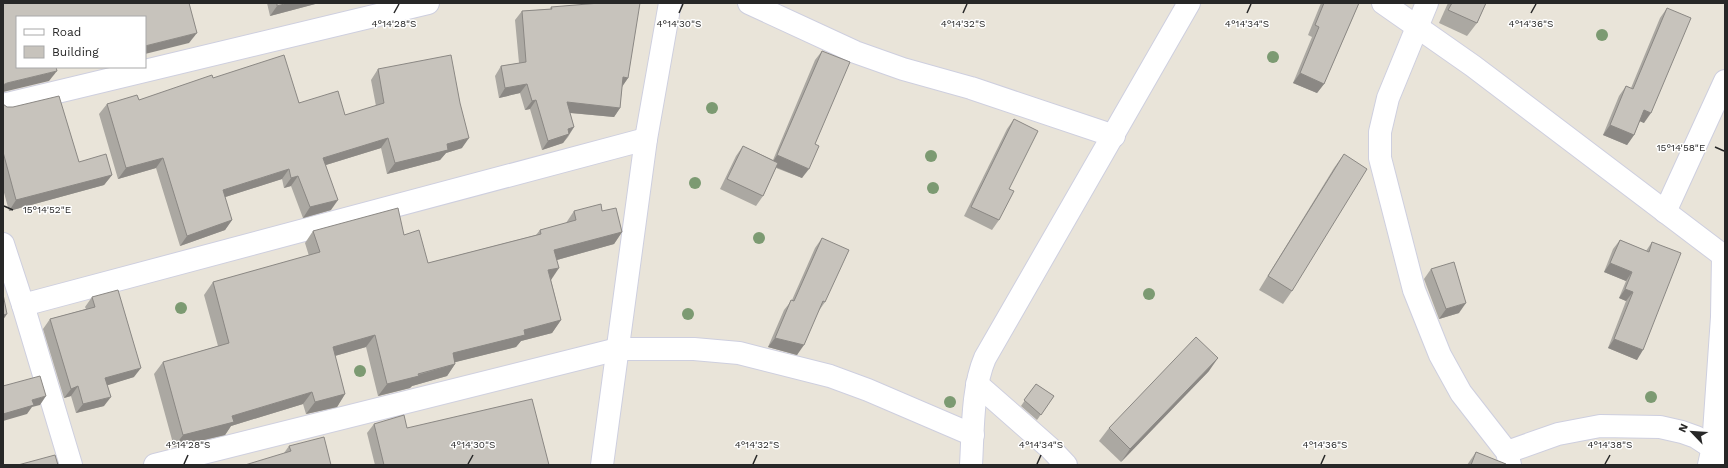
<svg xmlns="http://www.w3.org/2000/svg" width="1728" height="468" font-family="'Work Sans',sans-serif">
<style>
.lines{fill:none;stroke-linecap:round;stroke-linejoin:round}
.street-casing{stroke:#cecfdf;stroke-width:24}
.street{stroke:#fff;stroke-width:22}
.tree{fill:#7c9a72}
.wall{fill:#aba8a2}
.shaded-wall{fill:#8b8884}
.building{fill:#c7c3bc;stroke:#8b8884}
.ticks{fill:none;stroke:#272727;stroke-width:1.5}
.ticks-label{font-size:10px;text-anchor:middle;fill:#272727;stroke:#fff;stroke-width:3;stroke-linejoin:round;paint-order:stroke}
</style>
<rect width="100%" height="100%" fill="#e9e4d9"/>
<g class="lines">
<defs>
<g id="street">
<path d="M749,3L855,52L903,69L971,88L1114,136"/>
<path d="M1383,3L1473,66L1725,257"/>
<path d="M1427,3L1388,98L1380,132V158L1414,290L1440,355L1461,393L1507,452L1510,465"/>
<path d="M3,105L428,3"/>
<path d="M1665,212L1725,81"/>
<path d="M3,244L23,305L71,465"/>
<path d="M23,305L646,139"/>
<path d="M977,384L1051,449L1066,465"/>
<path d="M1507,452L1558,434L1600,426L1660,427L1682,432L1696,437L1725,456"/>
<path d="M155,465L618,349H694L739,353L830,376L868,390L973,435"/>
<path d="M602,465L646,139L670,3"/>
<path d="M971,465C973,432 972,388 985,358L1189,3"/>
<path d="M1709,465L1713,447L1722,317L1723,256"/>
</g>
</defs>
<!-- street casing -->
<use href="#street" class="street-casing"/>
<!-- street -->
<use href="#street" class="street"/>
</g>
<!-- trees -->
<g class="tree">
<circle cx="1602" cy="35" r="6"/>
<circle cx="1273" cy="57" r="6"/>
<circle cx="712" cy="108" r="6"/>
<circle cx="931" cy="156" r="6"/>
<circle cx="695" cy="183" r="6"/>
<circle cx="933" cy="188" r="6"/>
<circle cx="759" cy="238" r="6"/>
<circle cx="1149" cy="294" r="6"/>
<circle cx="181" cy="308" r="6"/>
<circle cx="688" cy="314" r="6"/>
<circle cx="360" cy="371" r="6"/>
<circle cx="1651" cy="397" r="6"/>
<circle cx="950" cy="402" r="6"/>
</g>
<!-- wall -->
<g class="wall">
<path d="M267,3H319L270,16Z"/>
<path d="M1321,3H1359L1324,84L1317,93L1293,83L1312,37L1308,35Z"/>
<path d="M1448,3H1486L1477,23L1467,36L1439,23Z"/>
<path d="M551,7L628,78L622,86L620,108L614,117L570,113L574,127L568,137L563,143L542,150L530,109L525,110L520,93L499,98L495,76L501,66L519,63L515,20L522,11L550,9Z"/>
<path d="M1667,8L1644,123L1640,121L1634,135L1627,145L1603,135L1619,96L1626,86L1631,88L1660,18Z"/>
<path d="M822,51L815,144L802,178L776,168L763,196L756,206L720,189L736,156L743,146L773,160L815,60Z"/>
<path d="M378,69L462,148L446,153L440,160L387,174L381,148L326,165L331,210L303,218L291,186L284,188L282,179L225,197L232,220L225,230L180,246L156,168L118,179L99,114L107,104L139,100L213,78L345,115L376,106L371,80Z"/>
<path d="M3,104L79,162L112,175L104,185L9,211L3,189Z"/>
<path d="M1014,119L999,220L992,230L964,216L1007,129Z"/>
<path d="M1344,154L1292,291L1283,304L1259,290L1334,168Z"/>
<path d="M574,211H602L622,232L614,244L557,260L551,280L561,320L552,333L521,341L516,347L455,362V364L447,376L412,386L410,388L378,396L366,347L335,356L345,394L337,407L306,414L303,404L231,426L225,435L174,447L154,374L163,362L218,346L204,295L213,282L309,256L305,243L313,231L404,235L428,263L536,235L540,230L566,223Z"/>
<path d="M822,238L825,302L818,312L797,355L768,347L784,310L792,300L815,248Z"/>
<path d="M1620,240L1646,251L1652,242L1637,360L1608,348L1626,301L1619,298L1626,281L1604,272L1613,249Z"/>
<path d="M1431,269L1459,313L1439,319L1424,279Z"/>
<path d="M92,297L134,377L107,385L104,406L76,413L71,396L64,398L43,329L50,319L86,309L85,307Z"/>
<path d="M1209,371L1121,462L1099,441L1109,428Z"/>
<path d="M1036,384L1054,396L1037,420L1021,406Z"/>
<path d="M374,424L407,428L549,465H375L367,433Z"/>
<path d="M289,446L331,465L284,453Z"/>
<path d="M1476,452L1505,465H1467Z"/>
</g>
<!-- shaded-wall -->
<g class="shaded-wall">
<path d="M288,3H319L270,16L277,6Z"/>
<path d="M197,33L189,43L145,54V46Z"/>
<path d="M57,71L49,81L3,92V85L7,83Z"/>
<path d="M1300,73L1324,84L1317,93L1293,83Z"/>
<path d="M623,77L628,78L622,87Z"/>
<path d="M527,84L520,93L499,98L505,88Z"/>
<path d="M536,100L530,109L525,110L532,101Z"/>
<path d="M567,102L620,108L614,117L561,112Z"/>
<path d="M1644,110L1651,113L1644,123L1637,120Z"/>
<path d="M1610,125L1634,135L1627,145L1603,135Z"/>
<path d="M574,127L563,143L542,150L548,141L568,129Z"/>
<path d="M388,138L381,148L316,168L323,158Z"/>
<path d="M469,138L462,148L446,153L440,160L387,174L395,163L447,144Z"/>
<path d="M777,155L809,169L802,178L771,165Z"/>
<path d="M163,158L156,168L118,179L126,168Z"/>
<path d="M289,169L282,179L216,200L223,190Z"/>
<path d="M112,175L104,185L9,211L16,200Z"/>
<path d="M298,176L291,186L284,188L291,178Z"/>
<path d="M338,200L331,210L303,218L310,207Z"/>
<path d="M232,220L225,230L180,246L187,236Z"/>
<path d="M622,232L614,244L546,263L554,250Z"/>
<path d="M1610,263L1632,272L1626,281L1604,272Z"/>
<path d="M559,268L551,280L548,270Z"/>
<path d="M1625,289L1633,292L1626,301L1619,298Z"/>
<path d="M1466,303L1459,313L1439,319L1446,309Z"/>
<path d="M7,314L3,320V315Z"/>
<path d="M561,320L552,333L521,341L516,347L444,365L453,353L524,330Z"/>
<path d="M375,335L366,347L324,359L333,347Z"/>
<path d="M775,338L804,345L797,355L768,347Z"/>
<path d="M1614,339L1643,350L1637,360L1608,348Z"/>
<path d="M1218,358L1209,371L1121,462L1130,449Z"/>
<path d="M455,364L447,376L412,386L410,388L378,396L387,384Z"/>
<path d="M141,368L134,377L99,388L105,378Z"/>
<path d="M78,386L71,396L64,398L71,389Z"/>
<path d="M312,392L303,404L231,426L225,435L174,447L183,435L232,416Z"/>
<path d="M345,394L337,407L306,414L315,402Z"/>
<path d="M46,396L40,405L32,407L27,414L3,421V414L32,400Z"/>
<path d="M111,397L104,406L76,413L83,404Z"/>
</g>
<!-- building -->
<g class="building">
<path d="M3,3H189L197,33L145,46V17H17V67H56L57,71L7,83L3,85Z"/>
<path d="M277,3H288L277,6Z"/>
<path d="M600,3H640L628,78L623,77L620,108L567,102L574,127L568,129L569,134L548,141L536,100L532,101L527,84L505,88L501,66L526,62L522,11L552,9L551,7Z"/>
<path d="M1324,3H1359L1324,84L1300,73L1319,27L1315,25Z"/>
<path d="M1452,3H1486L1477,23L1448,10Z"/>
<path d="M1667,8L1691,18L1651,113L1644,110L1634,135L1610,125L1626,86L1633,89Z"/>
<path d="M822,51L850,62L815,144L819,146L809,169L777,155Z"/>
<path d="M284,55L299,103L338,91L345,115L384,103L378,69L451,55L460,103L469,138L447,144L448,150L395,163L388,138L323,158L338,200L310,207L298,176L291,178L289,169L223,190L232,220L187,236L163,158L126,168L107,104L137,95L139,100L212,75L213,78Z"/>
<path d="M59,96L79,162L106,154L112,175L16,200L3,152V104L7,107H13Z"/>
<path d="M1014,119L1038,131L1009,189L1014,191L999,220L971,207Z"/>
<path d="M743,146L778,163L763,196L727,179Z"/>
<path d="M1344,154L1367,169L1292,291L1268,276Z"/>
<path d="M601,204L602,211L616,208L622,232L554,250L559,268L548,270L561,320L524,330L525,335L453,353L455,364L418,374L419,376L387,384L375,335L333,347L345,394L315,402L312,392L232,416L234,422L183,435L163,362L229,343L213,282L320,252L313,231L398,208L404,235L419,230L428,263L541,234L540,230L576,220L574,211Z"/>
<path d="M822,238L849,250L825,302L823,301L804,345L775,338L791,300L794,301Z"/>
<path d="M1620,240L1649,252L1652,242L1681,253L1643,350L1614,339L1633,292L1625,289L1632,272L1610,263Z"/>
<path d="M1454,262L1466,303L1446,309L1431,269Z"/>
<path d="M118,290L141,368L105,378L111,397L83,404L78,386L71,389L50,319L95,307L92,297Z"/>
<path d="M3,294L7,314L3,315Z"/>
<path d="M1196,337L1218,358L1130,449L1109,428Z"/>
<path d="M40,376L46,396L32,400L34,405L3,414V386Z"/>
<path d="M1036,384L1054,396L1041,415L1024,400Z"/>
<path d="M532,399L549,465H384L374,424L404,415L407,428Z"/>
<path d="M324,437L331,465H245L291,451L289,446Z"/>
<path d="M1476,452L1506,464L1505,465H1471Z"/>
<path d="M55,455L58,465H18Z"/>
</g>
<!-- ticks -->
<path class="ticks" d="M394,13L399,4M679,13L683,4M963,13L967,4M1247,13L1251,4M1531,13L1536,4M1715,147L1724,151M4,206L13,210M184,464L188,455M468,464L473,455M753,464L757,455M1037,464L1041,455M1321,464L1325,455M1605,464L1610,455"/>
<g class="ticks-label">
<text x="394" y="27">4°14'28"S</text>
<text x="679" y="27">4°14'30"S</text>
<text x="963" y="27">4°14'32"S</text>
<text x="1247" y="27">4°14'34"S</text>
<text x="1531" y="27">4°14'36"S</text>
<text x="1681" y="151">15°14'58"E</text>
<text x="47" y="213">15°14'52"E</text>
<text x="188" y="448">4°14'28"S</text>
<text x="473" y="448">4°14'30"S</text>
<text x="757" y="448">4°14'32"S</text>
<text x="1041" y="448">4°14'34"S</text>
<text x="1325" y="448">4°14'36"S</text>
<text x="1610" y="448">4°14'38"S</text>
</g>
<!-- border -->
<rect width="1728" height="468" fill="none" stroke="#272727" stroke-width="8"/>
<!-- legend -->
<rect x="16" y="16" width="130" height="52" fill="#ffffff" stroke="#a9a9a9"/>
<rect x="24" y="29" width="20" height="6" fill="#ffffff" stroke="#a9a9a9"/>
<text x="52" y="36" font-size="12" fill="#272727">Road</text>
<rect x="24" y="46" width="20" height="12" fill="#c7c3bc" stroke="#a9a9a9"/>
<text x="52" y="56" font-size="12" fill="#272727">Building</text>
<!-- north arrow -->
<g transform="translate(1692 432) rotate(295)" stroke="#ffffff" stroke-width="3" paint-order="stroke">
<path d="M0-3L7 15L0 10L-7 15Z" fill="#272727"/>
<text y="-6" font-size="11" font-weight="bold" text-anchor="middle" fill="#272727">N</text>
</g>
</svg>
